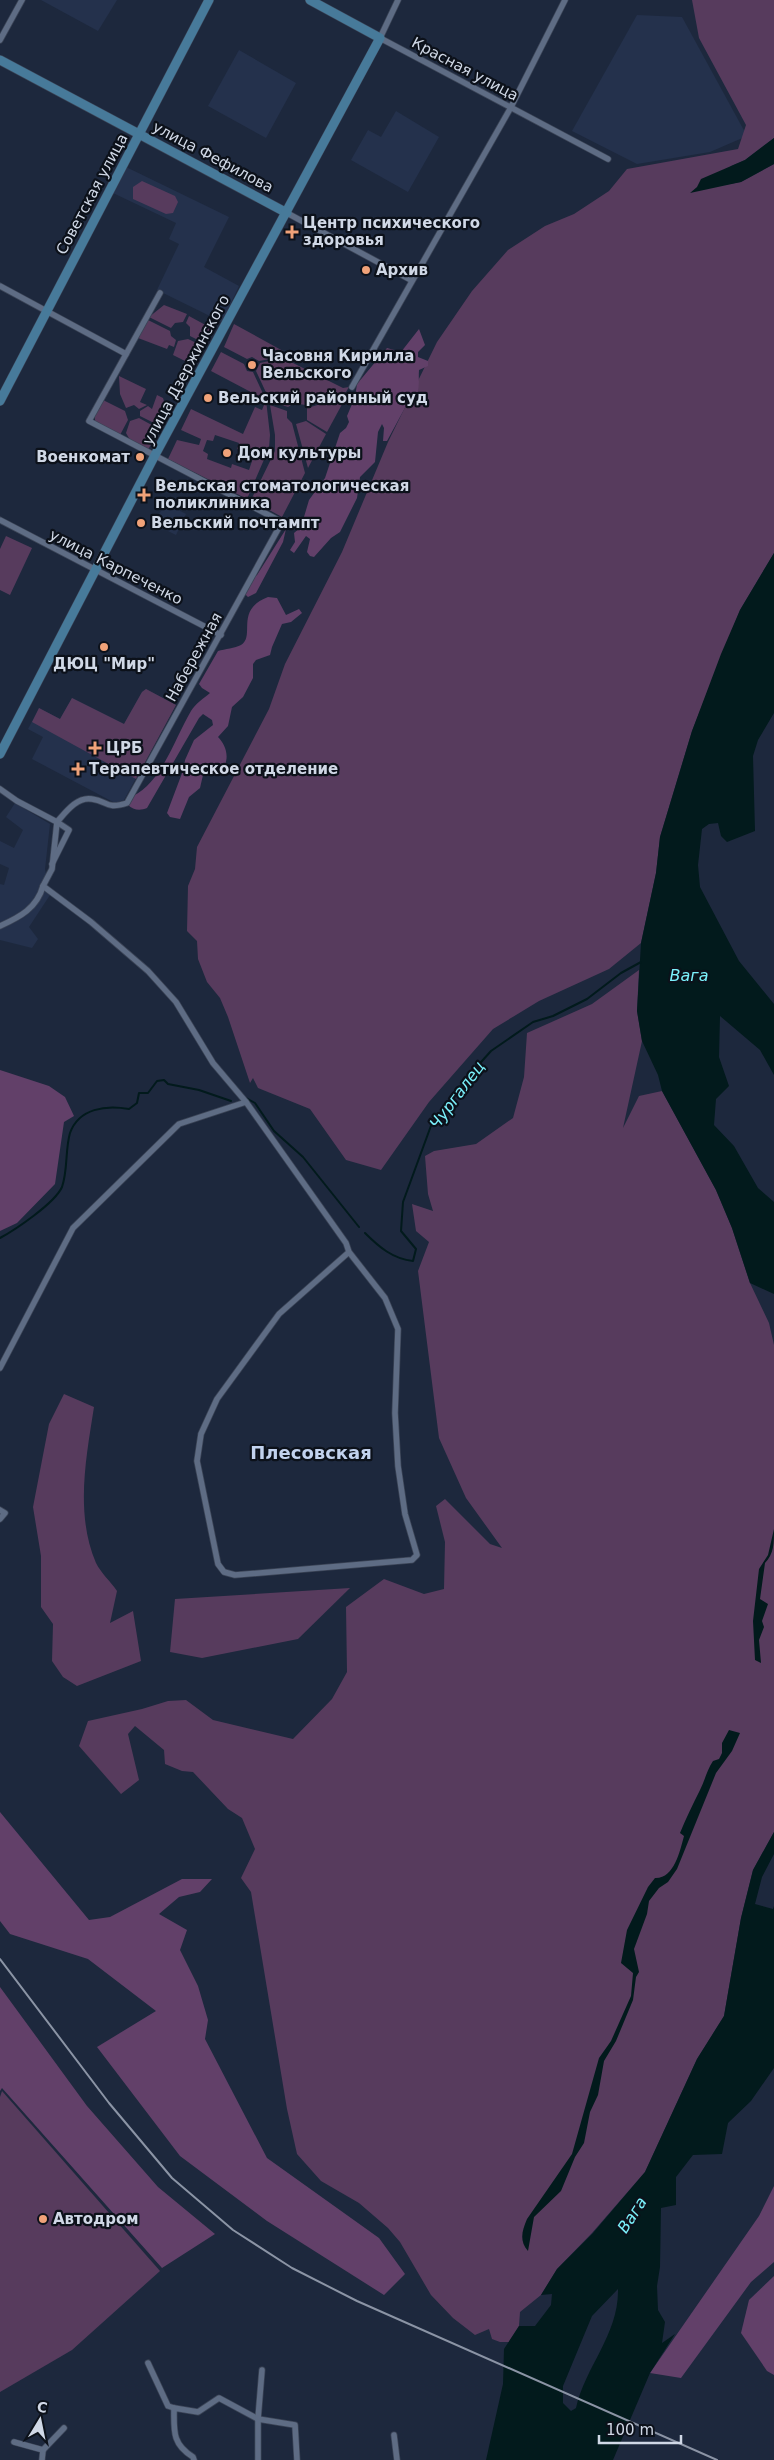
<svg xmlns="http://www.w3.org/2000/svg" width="774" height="2460" font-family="'DejaVu Sans',sans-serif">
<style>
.built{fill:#24314c}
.green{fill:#573b5d;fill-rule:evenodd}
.forest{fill:#624069}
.water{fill:#021a1c;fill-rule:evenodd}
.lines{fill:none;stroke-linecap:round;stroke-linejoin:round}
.stream{stroke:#021a1c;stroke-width:2}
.street-casing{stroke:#3b4456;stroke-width:7}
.secondary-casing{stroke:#3b4456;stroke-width:10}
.street{stroke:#5e6c84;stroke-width:5.5}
.secondary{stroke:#477a9a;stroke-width:9}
.rail{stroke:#8b94a5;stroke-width:2}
.poi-dot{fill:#f0a279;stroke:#0c111a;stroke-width:2}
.labels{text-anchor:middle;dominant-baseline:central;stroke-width:4.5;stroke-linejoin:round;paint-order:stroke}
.street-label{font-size:15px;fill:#d0d8e6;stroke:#0c111a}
.poi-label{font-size:15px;font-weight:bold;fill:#d0d8e6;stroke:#0c111a;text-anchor:start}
.water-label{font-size:16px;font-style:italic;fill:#7bf1fb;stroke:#0c111a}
.quarter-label{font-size:18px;font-weight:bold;fill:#c2d2ee;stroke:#0c111a}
</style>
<rect width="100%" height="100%" fill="#1d283d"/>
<!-- built -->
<g class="built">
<path d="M41,0H117L98,31Z"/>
<path d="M637,15L682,17L747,136L710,152L637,164L572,131Z"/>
<path d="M239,50L296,83L266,138L208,106Z"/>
<path d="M396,111L439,137L408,192L351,160L368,130L381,137Z"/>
<path d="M126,167L229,217L204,267L239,286L222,322L157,290L179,244L169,239L176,223L113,193Z"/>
<path d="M165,503L186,514L176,535L154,524Z"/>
<path d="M146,689L176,705L124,800L115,803L32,759L43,737L28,729L39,708L60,719L72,698L124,724L142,692Z"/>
<path d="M15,803L50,824L45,869L50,895L29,927L38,939L32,948L0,940V884L4,885L9,868L0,864V841L14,848L23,830L6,817Z"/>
</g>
<!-- green -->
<g class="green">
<path d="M692,0H774V138L745,160L731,166L712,187L741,182L774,164V553L740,610L692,731L660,837L656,873L641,943L609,969L539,1001L493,1029L429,1102L381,1170L346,1160L310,1109L258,1088L253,1078L250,1083L228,1017L220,998L207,982L198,959L197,941L187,931L188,886L195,869L197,847L269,709L285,664L342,552L388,442L437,342L472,291L508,250L545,226L574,214L609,191L627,169L738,149L746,125L699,38Z"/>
<path d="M142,181L175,196L178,202L173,213L166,214L133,199V187Z"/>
<path d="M164,305L187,314L183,322L175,323L171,328L149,317Z"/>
<path d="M189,316L211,328L204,343L190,336V327L186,323Z"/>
<path d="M148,320L170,331L171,336L176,340L174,347L169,345L167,349L138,338Z"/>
<path d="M234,324L283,351L276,358L259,361L252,357L247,359L224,347Z"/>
<path d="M188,339L201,345L193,361L187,362L173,355L178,341Z"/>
<path d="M221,352L244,364L247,371L253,372L266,400L270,435L269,448L247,499L168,459L177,440L199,445L201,439L181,430L191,409L243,434L255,407L262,410L266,400L211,371ZM215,435L239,443L237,449L254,455L249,470L232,464L231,468L207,459L208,454L203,451L207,440L213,441Z"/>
<path d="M283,358L343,388L349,387L346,392L305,405L294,403L288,407L270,401L256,371L260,363Z"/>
<path d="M119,376L146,389L140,402L147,405L139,409L134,405L126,408L120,394Z"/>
<path d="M157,395L163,398L167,411L160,426L140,416V411L148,406L152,409Z"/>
<path d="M346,397L327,432L307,420V408Z"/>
<path d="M103,400L125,411L128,420L120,435L95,421V414Z"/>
<path d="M270,405L287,411V418L292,423L305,473L282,517L251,500L275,451V435Z"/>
<path d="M139,418L159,429L148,450L130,440L126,433L130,421Z"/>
<path d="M306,421L326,434L308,468L296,424Z"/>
<path d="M6,536L32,548L10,595L0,590V549Z"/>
<path d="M146,689L176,705L136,779L32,722L39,708L60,719L72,698L124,724L142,692Z"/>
<path d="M639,970L637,1011L642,1041L623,1128L639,1096L662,1091L716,1190L732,1228L750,1283L769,1323L774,1345V1832L753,1870L741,1918L724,2016L697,2059L645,2172L592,2233L557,2269L541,2295L520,2312L519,2326L509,2342H500L492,2339L489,2329L475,2335L453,2318L431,2295L400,2242L388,2228L359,2203L321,2181L297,2154L287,2109L251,1892L241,1878L255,1849L242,1818L228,1809L193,1772L182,1771L165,1764L164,1750L135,1726L128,1734L139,1780L121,1794L79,1746L88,1721L142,1709L168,1701L186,1700L213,1720L293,1739L332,1699L347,1672L346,1607L384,1579L424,1594L444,1589L445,1542L436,1506L445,1499L490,1544L502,1548L466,1498L439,1438L418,1271L429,1242L416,1231L412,1204L433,1211L428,1194L425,1156L434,1151L476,1144L513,1118L524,1077L527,1033L592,1004Z"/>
<path d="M64,1394L94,1407C86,1458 75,1514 96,1563C101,1573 111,1582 117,1591L110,1623L133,1611L141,1661L77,1686L63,1677L52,1661L53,1624L41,1607V1556L33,1507L49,1424Z"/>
<path d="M350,1588L298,1639L202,1658L170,1652L175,1599Z"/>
<path d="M2,2091L160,2271L72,2350L0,2392V2097Z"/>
</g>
<!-- forest -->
<g class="forest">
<path d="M419,329L425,345L418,352V357L428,361V366L419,370C418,383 422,398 407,404L387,441H383L384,428L382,424L378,432L375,462L360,477L357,498L340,532L331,538L314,557L310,556L307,552L310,539L306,536L294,553L290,550L295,542L294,533L301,527L309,500L325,478L340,433L346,428L349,422L347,416L355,397L357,384L387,348L401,352Z"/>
<path d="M286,529L283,542L256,593L248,597L245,594L249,580L257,575Z"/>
<path d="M268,597L277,598L286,615L299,609L302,613L291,622L282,624L272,647L270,655L256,660L253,664V678L243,697L232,707L228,726L218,737C226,745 230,758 223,768L207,771L203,775L200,788L189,797L180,819L170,817L167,813L184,768L185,760L194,740L213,725L212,720L203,714L199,718L147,808C140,811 133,810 128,805L133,796C162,782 175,738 191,711C195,704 204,698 210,693L202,688L199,684L218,651C225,649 235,648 241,645C256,636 234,610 268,597Z"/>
<path d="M0,1070L49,1086L65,1097L74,1116L64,1122L55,1184L17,1223L0,1231Z"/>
<path d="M0,1812L89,1920L110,1917L182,1879H212L200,1892L179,1897L159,1914L187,1930L180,1950L198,1986L208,2020L205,2039L267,2158L379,2238L405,2274L384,2295L267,2221L180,2156L97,2047L156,2011L88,1959L10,1934L0,1921Z"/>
<path d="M0,1987L87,2106L158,2187L215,2234L162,2268L2,2088L0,2091Z"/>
<path d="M774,2186V2262L751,2282L681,2378L650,2373L759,2216Z"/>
<path d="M774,2276V2375L767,2371L741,2333L749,2300Z"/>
</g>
<!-- water -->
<g class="water">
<path d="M774,138V164L741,182L690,193L697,187L701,179L745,160Z"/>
<path d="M774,553V713L758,740L753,756L755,831L727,842L721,836L718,823L709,824L702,829L698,865L700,887L739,961L774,1004V1075L760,1050L720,1016L719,1057L729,1086L716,1099L714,1125L734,1146L758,1188L774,1202V1294L750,1283L732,1228L716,1190L662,1091L658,1075L642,1041L637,1011L641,943L656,873L660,837L692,731L721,654L740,610Z"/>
<path d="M774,1529C774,1543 774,1554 765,1563L760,1599L768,1604L762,1621L764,1627L759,1640L761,1663L755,1660L753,1621L759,1569L768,1555Z"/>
<path d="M729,1730L740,1733L732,1751L716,1773L677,1869L668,1882L659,1888L649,1901L647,1914L634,1949L639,1972L636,1977L633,2000L616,2041L604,2061L598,2095L590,2112L584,2143L575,2157L561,2191L534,2217L528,2251C519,2241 522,2231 527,2219L572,2154L599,2058L611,2041L631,1996L633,1973L621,1963L627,1930L648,1887L655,1878C674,1879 680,1851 684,1836L680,1833C686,1818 693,1804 700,1790C705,1780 707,1770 713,1761L719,1759L722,1753V1743Z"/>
<path d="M774,1832V1854L762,1877L755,1904L773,1909L774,1906V2068L751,2101L728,2123L722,2154L693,2155L676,2177V2205L661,2208L660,2267L657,2286L658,2310L665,2322L662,2343L675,2334L650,2373L613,2460H486L503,2384L504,2349L519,2326H535L551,2305L552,2294L541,2295L557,2269L593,2233L645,2172L697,2059L724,2016L741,1918L753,1870ZM618,2289C619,2334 585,2367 576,2408L571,2411L563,2403V2386L592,2316Z"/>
</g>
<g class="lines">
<!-- stream -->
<g class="stream">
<path d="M246,1098L255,1103L274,1131L303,1157L359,1227"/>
<path d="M365,1233C379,1247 393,1259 413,1261L416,1249L401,1231L403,1202L432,1123L473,1071L491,1051L533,1022L553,1016L587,999L621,973L641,962"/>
<path d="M0,1238C15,1230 55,1203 62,1187C68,1170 65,1150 70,1133C79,1108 106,1105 129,1109L137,1103L139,1093H148L157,1081L164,1080L168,1084L199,1090L231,1101"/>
</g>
<defs>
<g id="street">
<path d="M398,0L380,38L608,159"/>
<path d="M0,40L22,0"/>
<path d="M287,213L411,280"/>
<path d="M0,286L126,354"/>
<path d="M352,387L510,109L565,0"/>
<path d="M0,520L221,635"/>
<path d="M0,789L17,801L57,822L52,869L43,886L91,922L148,971L176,1002L213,1063L246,1102"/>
<path d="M52,864L69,830L57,822C65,813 77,796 92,799C108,801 106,810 127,803L282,522L89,421L160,293"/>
<path d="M0,926C20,917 37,908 43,886"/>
<path d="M0,1368L73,1228L179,1124L246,1102L346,1243L349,1252L279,1314L217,1399L201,1434L197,1461L218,1564L224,1572L235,1575L412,1560L417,1555L405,1514L398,1466L395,1413L398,1329L385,1298L349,1252"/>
<path d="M0,1510L5,1513L0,1519"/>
<path d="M148,2363L168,2406L174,2408"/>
<path d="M394,2435L397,2460"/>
<path d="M14,2442L43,2450L42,2460"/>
<path d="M43,2450L64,2428"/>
<path d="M194,2460L193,2457C172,2444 174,2431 174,2408L198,2412L219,2398L258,2419L295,2425L297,2460"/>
<path d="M258,2460V2419L262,2370"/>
</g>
<g id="secondary">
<path d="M0,60L287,213"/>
<path d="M0,401L209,0"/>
<path d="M0,754L155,455L380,38L310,0"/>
</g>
</defs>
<!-- street casing -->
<use href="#street" class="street-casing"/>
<!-- secondary casing -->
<use href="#secondary" class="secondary-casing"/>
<!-- street -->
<use href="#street" class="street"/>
<!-- secondary -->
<use href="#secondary" class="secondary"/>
<!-- rail -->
<path class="rail" d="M0,1959L109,2103L172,2178L233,2230L292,2268L357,2301L717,2460"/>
</g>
<!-- markers -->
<g class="poi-dot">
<path d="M289.5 224.5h5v5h5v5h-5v5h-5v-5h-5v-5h5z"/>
<circle cx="366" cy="270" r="5"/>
<circle cx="252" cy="365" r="5"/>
<circle cx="208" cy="398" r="5"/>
<circle cx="227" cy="453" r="5"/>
<circle cx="140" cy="457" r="5"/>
<path d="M141.5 487.5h5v5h5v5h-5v5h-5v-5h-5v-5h5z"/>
<circle cx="141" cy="523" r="5"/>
<circle cx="104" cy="647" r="5"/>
<path d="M92.5 740.5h5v5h5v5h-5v5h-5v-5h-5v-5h5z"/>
<path d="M75.5 761.5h5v5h5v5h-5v5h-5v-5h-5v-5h5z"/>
<circle cx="43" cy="2219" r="5"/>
</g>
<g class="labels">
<!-- street labels -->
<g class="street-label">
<text transform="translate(465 69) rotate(28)">Красная улица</text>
<text transform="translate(213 157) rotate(28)">улица Фефилова</text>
<text transform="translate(92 194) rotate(-62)">Советская улица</text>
<text transform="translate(186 370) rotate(-62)">улица Дзержинского</text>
<text transform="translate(116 567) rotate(27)">улица Карпеченко</text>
<text transform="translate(194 657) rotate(-61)">Набережная</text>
</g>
<!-- poi labels -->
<g class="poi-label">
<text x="303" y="223">Центр психического<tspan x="303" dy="17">здоровья</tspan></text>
<text x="376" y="270">Архив</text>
<text x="262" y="356">Часовня Кирилла<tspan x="262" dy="17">Вельского</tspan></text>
<text x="218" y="398">Вельский районный суд</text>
<text x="237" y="453">Дом культуры</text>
<text x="130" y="457" text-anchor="end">Военкомат</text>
<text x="155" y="486">Вельская стоматологическая<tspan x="155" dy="17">поликлиника</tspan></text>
<text x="151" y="523">Вельский почтампт</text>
<text x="104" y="664" text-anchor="middle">ДЮЦ "Мир"</text>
<text x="106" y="748">ЦРБ</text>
<text x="89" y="769">Терапевтическое отделение</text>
<text x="53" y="2219">Автодром</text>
</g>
<!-- water labels -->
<g class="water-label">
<text x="689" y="975">Вага</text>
<text transform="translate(457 1095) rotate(-53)">Чургалец</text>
<text transform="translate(632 2215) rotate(-57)">Вага</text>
</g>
<!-- quarter labels -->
<g class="quarter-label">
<text x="311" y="1452">Плесовская</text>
</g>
</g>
<!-- north arrow -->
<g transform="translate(40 2420) rotate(10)" stroke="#0c111a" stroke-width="4" paint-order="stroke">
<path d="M0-4L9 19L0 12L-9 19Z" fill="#d0d8e6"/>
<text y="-8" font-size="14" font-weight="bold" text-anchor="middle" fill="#d0d8e6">С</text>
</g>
<!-- scale -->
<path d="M599 2435v8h82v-8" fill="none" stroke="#d0d8e6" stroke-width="2.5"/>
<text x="606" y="2435" font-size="15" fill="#d0d8e6" stroke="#0c111a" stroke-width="4" paint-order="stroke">100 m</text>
</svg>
